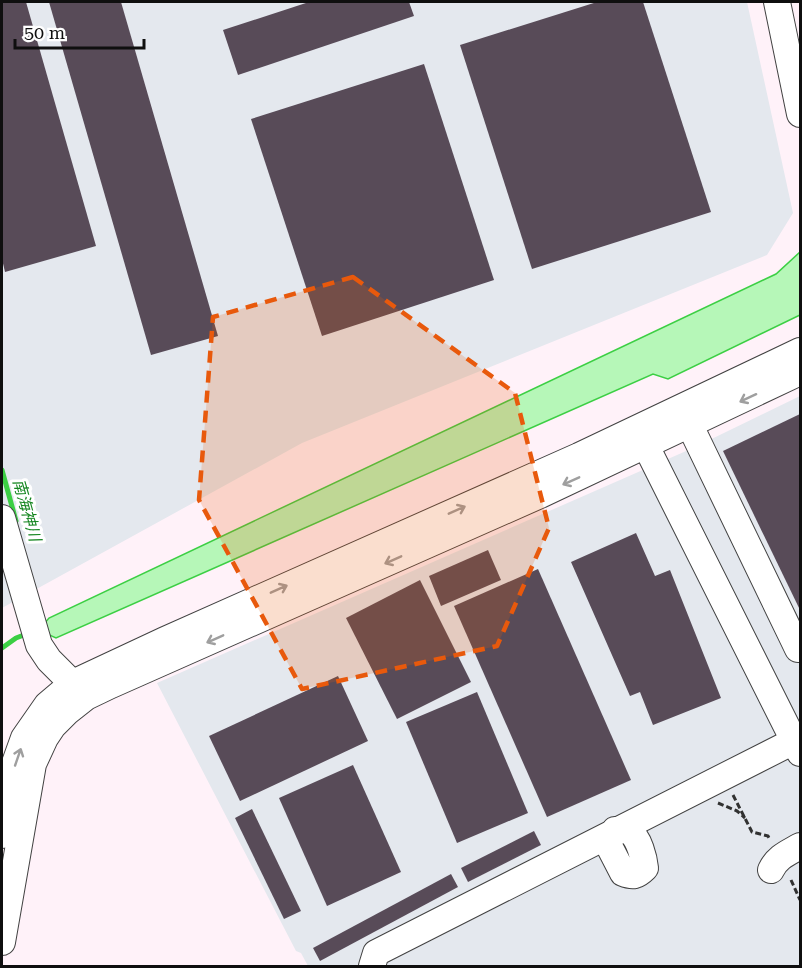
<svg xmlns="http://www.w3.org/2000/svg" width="802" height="968" font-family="'Roboto Serif','Noto Sans JP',serif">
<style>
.industrial{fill:#e4e8ee}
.water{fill:#b6f7b8;stroke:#3ccf44;stroke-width:1.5}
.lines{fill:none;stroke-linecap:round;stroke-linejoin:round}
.stream{stroke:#3ccf44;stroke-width:5}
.building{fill:#584b58}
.minor-casing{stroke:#424242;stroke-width:28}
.path{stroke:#313131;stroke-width:3;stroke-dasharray:6 3;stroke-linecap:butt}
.minor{stroke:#fff;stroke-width:26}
.oneway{stroke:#9f9f9f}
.marked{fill:#e8590c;fill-opacity:0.2;stroke:#e8590c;stroke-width:4.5;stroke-dasharray:12 8;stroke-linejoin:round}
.labels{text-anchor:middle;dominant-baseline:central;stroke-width:6;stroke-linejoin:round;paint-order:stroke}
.water-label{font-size:16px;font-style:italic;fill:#158620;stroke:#fff}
</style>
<rect width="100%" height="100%" fill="#fff2f9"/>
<!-- industrial -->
<g class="industrial">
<path d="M2,2H747L793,213L767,255L302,443L2,608Z"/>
<path d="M800,396V966H308L301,953L296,951L157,683L693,448Z"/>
</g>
<!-- water -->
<path class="water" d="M800,252V315L668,379L653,374L56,638L47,634L43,625L49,618L776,274Z"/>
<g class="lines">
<!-- stream -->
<g class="stream">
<path d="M2,470L16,521"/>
<path d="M2,648L16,638L29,633"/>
</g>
</g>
<!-- building -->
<g class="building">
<path d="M2,2H26L96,246L5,272L2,259Z"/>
<path d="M49,2H121L218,336L151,355Z"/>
<path d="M309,2H409L414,16L238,75L223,30Z"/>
<path d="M597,2H643L711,212L532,269L460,45Z"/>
<path d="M424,64L494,280L322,336L251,119Z"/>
<path d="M800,414V610L723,451Z"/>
<path d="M636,533L655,576L670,570L721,698L653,725L640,692L630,696L571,562Z"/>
<path d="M488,550L501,580L441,606L429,576Z"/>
<path d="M538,569L631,780L547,817L454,606Z"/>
<path d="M420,580L471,682L397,719L346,618Z"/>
<path d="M338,676L368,741L240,801L209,736Z"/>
<path d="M477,692L528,813L457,843L406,722Z"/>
<path d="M353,765L401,872L327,906L279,798Z"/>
<path d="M252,809L301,911L284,919L235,818Z"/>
<path d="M534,831L541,845L468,882L461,868Z"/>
<path d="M451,874L458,887L320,961L313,948Z"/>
</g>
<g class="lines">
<defs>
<g id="minor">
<path d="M777,2L800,114"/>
<path d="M683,411L798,649L800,647"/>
<path d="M639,432L800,753"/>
<path d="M2,518L39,645L49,660L84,695"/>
<path d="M615,830C620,830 626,829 630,832C639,838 644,858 645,868C637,876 633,877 623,873L608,844Z"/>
<path d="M2,835L15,763L24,738L47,705L73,683L165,640L579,456L800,351"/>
<path d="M771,870C777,857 788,853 800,846"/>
<path d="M2,942L33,764L45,738L53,726L67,712L86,697L111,685L540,495L800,372"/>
<path d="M372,966L376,953L794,741"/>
</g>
</defs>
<!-- minor casing -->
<use href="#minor" class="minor-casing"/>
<!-- path -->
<g class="path">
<path d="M733,795L752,832L768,836L770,840"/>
<path d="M718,803L737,811L745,818"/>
<path d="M791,880L800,900"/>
</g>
<!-- minor -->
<use href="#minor" class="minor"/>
</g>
<!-- one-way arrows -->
<defs><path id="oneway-shaft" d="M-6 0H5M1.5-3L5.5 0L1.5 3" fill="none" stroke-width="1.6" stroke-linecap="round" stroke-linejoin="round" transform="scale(1.5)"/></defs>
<g class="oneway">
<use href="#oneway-shaft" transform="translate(748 398) rotate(155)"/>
<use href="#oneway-shaft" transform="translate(571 481) rotate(156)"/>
<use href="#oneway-shaft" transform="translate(457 510) rotate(-24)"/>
<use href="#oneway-shaft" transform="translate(393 560) rotate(156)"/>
<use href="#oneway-shaft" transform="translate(279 589) rotate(-24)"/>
<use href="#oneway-shaft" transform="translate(215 639) rotate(156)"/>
<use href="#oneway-shaft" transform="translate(18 757) rotate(-71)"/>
</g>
<!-- marked area -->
<path class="marked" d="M353,277L515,393L549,528L497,646L302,689L199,500L213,317Z"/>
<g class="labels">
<!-- water labels -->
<g class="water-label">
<text transform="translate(27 510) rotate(74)">南海神川</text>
</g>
</g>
<!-- border -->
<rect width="802" height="968" fill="none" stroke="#0f0f0f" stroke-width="6"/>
<!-- scale -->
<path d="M15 39v9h129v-9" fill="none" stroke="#0f0f0f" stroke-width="3"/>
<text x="24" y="39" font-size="18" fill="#0f0f0f" stroke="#ffffff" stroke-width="4.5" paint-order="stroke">50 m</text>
</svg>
